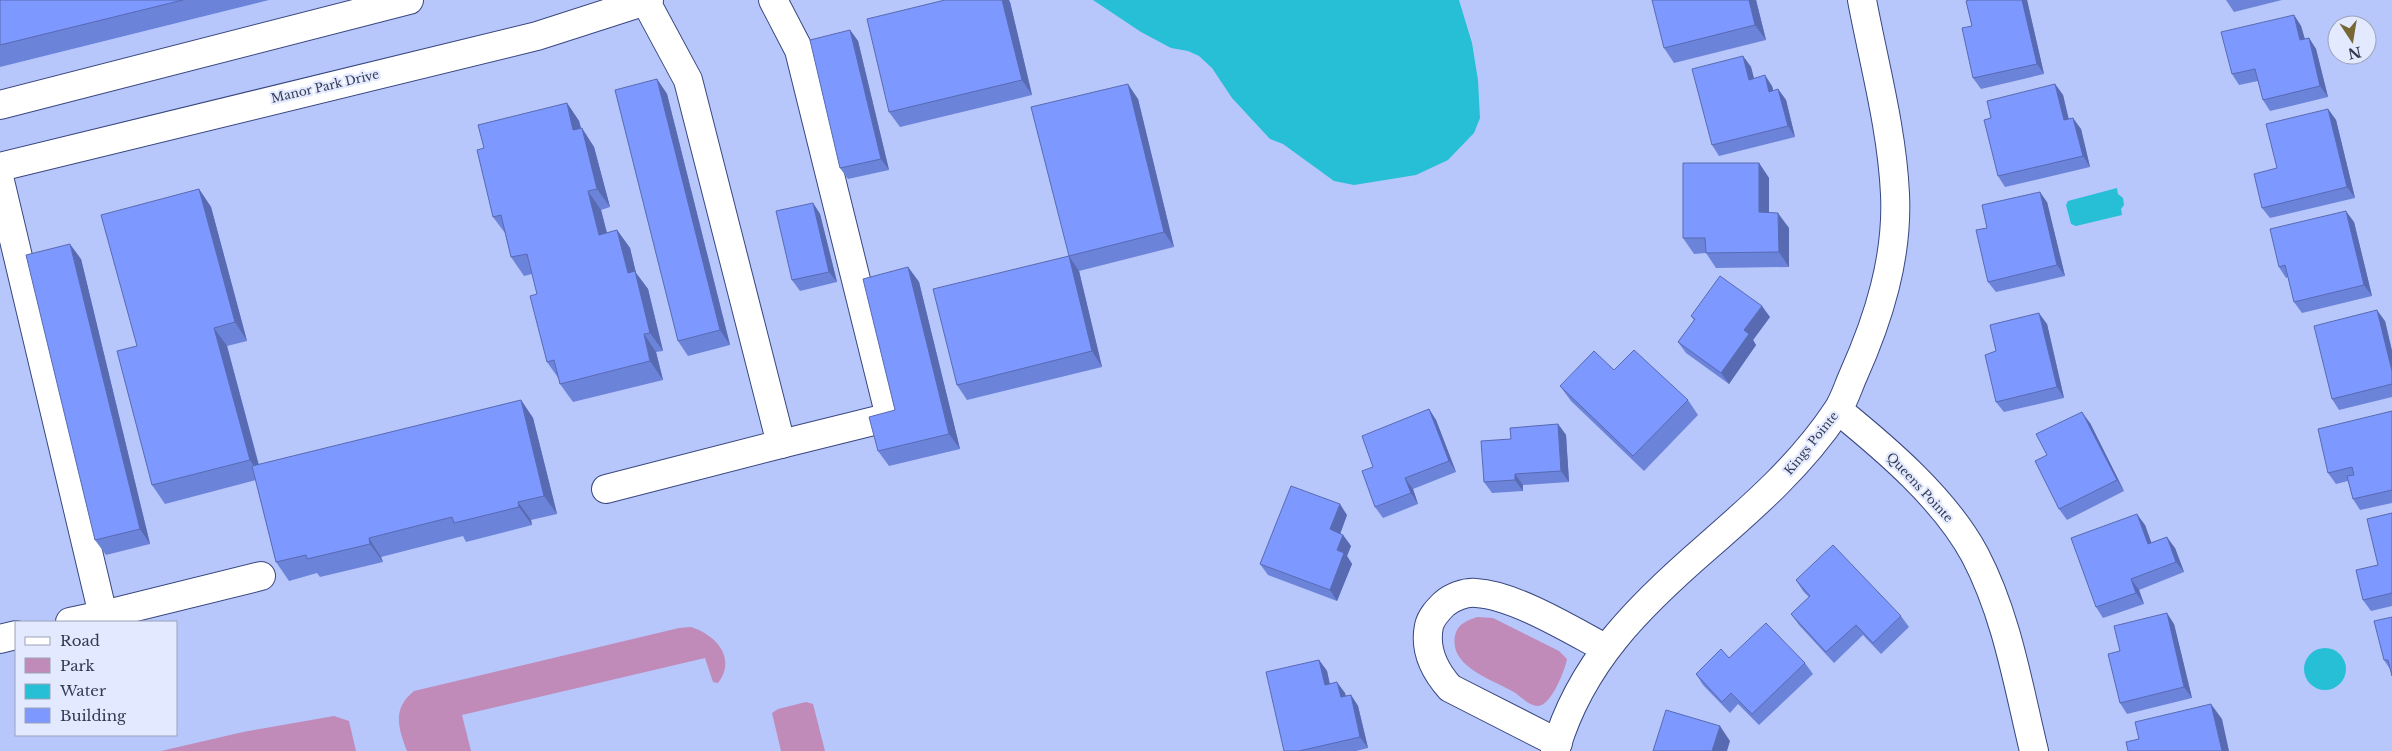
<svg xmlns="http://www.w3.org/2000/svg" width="2392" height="751" font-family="'Libre Baskerville',serif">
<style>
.green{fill:#c08ab9}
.water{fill:#26bfd6}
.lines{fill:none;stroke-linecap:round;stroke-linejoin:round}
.minor-casing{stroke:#39477f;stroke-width:30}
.minor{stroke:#fff;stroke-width:28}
.wall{fill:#6c83da}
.shaded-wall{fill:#586ab2}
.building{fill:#7d98fe;stroke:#586ab2}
.labels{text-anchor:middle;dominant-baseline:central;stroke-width:4.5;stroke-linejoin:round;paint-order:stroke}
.street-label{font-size:12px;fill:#323a54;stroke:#e3e9fe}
</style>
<rect width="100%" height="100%" fill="#b7c7fb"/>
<!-- green -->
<g class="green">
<path d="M1477,617L1493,618L1559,651L1567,659C1565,670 1551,706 1538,706C1528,706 1520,695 1512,691C1491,679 1449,666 1455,636C1458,623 1467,621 1477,617Z"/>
<path d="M691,627C716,635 737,658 718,683L713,682L705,658L462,715L471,751H407C398,727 392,709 414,691L679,628Z"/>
<path d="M806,702L813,704L825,751H781L772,713L778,709Z"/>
<path d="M334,716L349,721L356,751H161L243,732Z"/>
</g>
<!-- water -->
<g class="water">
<path d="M1093,0H1459L1472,43L1478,80L1480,118L1474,133L1448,160L1416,175L1354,185L1334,181L1283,144L1270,139L1232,98L1212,68L1199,56L1188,51L1171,48L1141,32Z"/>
<path d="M2117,188L2118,194L2123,198L2124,205L2121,209L2122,215L2076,226L2071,224L2066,205L2068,201Z"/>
<circle cx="2325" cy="669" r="21"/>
</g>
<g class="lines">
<defs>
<g id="minor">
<path d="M773,0L799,50L890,417L781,444"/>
<path d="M0,105L409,0"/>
<path d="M0,167L537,36L649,0"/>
<path d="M0,181L103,615L70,622"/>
<path d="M1838,410C1886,449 1945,499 1975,555C2007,616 2018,685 2034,751"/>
<path d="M606,489L781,444L688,80L646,2"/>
<path d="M103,615L261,576"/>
<path d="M0,639L16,635"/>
<path d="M1558,743L1450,688C1434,670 1424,650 1429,626C1431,617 1438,610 1444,604C1452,597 1465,592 1476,593C1514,595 1571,630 1605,648"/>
<path d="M1555,751C1580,663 1640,605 1707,547C1754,506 1802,464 1837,411C1844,401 1848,387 1853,376C1879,318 1898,257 1895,194C1892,129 1874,64 1862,0"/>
</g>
</defs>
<!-- minor casing -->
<use href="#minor" class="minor-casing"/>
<!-- minor -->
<use href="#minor" class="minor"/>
</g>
<!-- wall -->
<g class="wall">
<path d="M0,0H269L0,67Z"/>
<path d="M1756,0L1766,40L1674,63L1664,48Z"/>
<path d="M1969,0H2027L2044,74L1981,89L1973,78L1972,26Z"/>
<path d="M2226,0H2282L2234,12Z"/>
<path d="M1010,2L1032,95L900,127L889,112Z"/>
<path d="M2294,15L2301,26L2305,39L2309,38L2316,49L2328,97L2270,111L2263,100L2258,81L2239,85L2232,74Z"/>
<path d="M850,30L858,41L889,170L848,179L840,168Z"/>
<path d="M1743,56L1751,67L1754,78L1772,86L1773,91L1778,89L1786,100L1795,137L1719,156L1712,145Z"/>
<path d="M657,79L667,94L730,345L688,356L678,341Z"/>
<path d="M2055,84L2063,95L2069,119L2081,129L2090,167L2005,187L1998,176L1991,118Z"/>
<path d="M1138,99L1174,247L1079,271L1102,367L967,400L957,385L1069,256Z"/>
<path d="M567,103L579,121L581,128L594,147L610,207L601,210L607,233L617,230L630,248L636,273L648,289L663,351L656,352L663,380L573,402L560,384L559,379L547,362L537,294L532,274L524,276L511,257L505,233L493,217L484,148Z"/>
<path d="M2328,109L2336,120L2355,198L2270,218L2262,208L2277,168Z"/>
<path d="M1759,163L1769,178V212L1789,228V267L1716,268L1706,253L1694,254L1683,238Z"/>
<path d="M199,189L211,207L247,341L227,346L259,465L521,400L533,418L557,514L531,520L532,525L466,542L463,536L381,557L383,562L320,577L317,573L289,581L276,562L256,480L165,504L152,485L137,346Z"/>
<path d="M2047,202L2065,276L1996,292L1988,282L1987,228Z"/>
<path d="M813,203L820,214L837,282L800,291L792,280Z"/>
<path d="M2354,222L2372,296L2302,313L2294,302L2288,277L2286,278L2279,267Z"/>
<path d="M81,259L150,544L106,555L95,540Z"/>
<path d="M908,267L919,282L960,449L889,466L878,451L895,410Z"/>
<path d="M1691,316L1770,317L1753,340L1756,345L1729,384L1686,353L1678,342L1694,320Z"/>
<path d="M2385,321L2392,351V397L2339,410L2332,399Z"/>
<path d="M2047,324L2064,398L2004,412L1996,402V351Z"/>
<path d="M1560,386L1688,400L1698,415L1644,471L1571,401Z"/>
<path d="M1429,409L1436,420L1456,472L1413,489L1418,504L1383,518L1375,507L1373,467Z"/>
<path d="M2392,411V503L2360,510L2353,499L2348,481L2336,484L2328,473Z"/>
<path d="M2090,423L2124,491L2067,520L2059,509L2047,455Z"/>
<path d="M1558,424L1566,435L1569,482L1523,485V491L1492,493L1484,482L1511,439Z"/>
<path d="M2392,513V606L2371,611L2363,600L2378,565Z"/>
<path d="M1347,515L1340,533L1343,535L1351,546L1347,556L1352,564L1337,601L1268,575L1260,564Z"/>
<path d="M2145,525L2151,543L2175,548L2184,572L2139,590L2144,604L2103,618L2096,607Z"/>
<path d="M1796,580L1901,616L1909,627L1881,654L1863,635L1834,663L1799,625L1791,614L1809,597L1803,591Z"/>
<path d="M2392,617L2390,669L2384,660Z"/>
<path d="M2174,624L2192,698L2127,714L2120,703V651Z"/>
<path d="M1729,658L1805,663L1813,674L1759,725L1738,704L1730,713L1703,685L1696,674Z"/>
<path d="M1319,660L1327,671L1330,684L1345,693L1346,696L1351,695L1358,706L1368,748L1356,751H1284Z"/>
</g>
<!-- shaded-wall -->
<g class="shaded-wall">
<path d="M1002,0H1009L1010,2L1032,95L1022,80Z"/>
<path d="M1749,0H1756L1766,40L1755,25Z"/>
<path d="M2022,0H2027L2044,74L2037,64Z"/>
<path d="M2294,15L2301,26L2308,51L2300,40Z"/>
<path d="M850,30L858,41L889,170L881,159Z"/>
<path d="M2309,38L2316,49L2328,97L2320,86Z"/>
<path d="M1743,56L1751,67L1757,91L1749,80Z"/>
<path d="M1765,75L1772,86L1777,103L1769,92Z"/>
<path d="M657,79L667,94L730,345L720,330Z"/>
<path d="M1128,84L1138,99L1174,247L1164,232Z"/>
<path d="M2055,84L2063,95L2071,131L2064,120Z"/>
<path d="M1778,89L1786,100L1795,137L1788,126Z"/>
<path d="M567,103L579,121L586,148L573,130Z"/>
<path d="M2328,109L2336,120L2355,198L2347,187Z"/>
<path d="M2073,118L2081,129L2090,167L2083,156Z"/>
<path d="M582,128L594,147L610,207L597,189Z"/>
<path d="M1759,163L1769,178V227L1759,212Z"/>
<path d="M199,189L211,207L247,341L235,322Z"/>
<path d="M588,191L601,210L612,253L599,235Z"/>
<path d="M2040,192L2047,202L2065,276L2057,265Z"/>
<path d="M813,203L820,214L837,282L829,272Z"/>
<path d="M2346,211L2354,222L2372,296L2364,285Z"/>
<path d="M1778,213L1789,228V267L1779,252Z"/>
<path d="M617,230L630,248L636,273L648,289L663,351L650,333L628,273Z"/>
<path d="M70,244L81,259L150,544L140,529Z"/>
<path d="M1069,256L1079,271L1102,367L1092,351Z"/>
<path d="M908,267L919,282L960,449L949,434Z"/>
<path d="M1762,306L1770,317L1753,340L1756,345L1729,384L1721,373L1744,330Z"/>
<path d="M2377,310L2385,321L2392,351V371Z"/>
<path d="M2039,313L2047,324L2064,398L2057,387Z"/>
<path d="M214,328L227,346L262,478L250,460Z"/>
<path d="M644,334L656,352L663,380L650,361Z"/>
<path d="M521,400L533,418L557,514L544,496Z"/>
<path d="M1429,409L1436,420L1456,472L1449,461Z"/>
<path d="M2082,412L2090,423L2124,491L2117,480Z"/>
<path d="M1558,424L1566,435L1569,482L1561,471Z"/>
<path d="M1515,474L1523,485V491L1515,480Z"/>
<path d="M1405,478L1413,489L1418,504L1411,493Z"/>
<path d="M518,502L531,520L532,525L519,507Z"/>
<path d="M1340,504L1347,515L1338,540L1330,529Z"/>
<path d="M2137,514L2145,525L2156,555L2148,544Z"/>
<path d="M1343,535L1351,546L1347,556L1352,564L1337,601L1330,590L1337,550Z"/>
<path d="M2167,537L2175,548L2184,572L2176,562Z"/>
<path d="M369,538L381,557L383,562L370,544Z"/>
<path d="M2131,579L2139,590L2144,604L2136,593Z"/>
<path d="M2167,613L2174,624L2192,698L2184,687Z"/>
<path d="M1319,660L1327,671L1332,696L1325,685Z"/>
<path d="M1337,682L1345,693L1348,708L1341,697Z"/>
<path d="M1351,695L1358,706L1368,748L1360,737Z"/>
<path d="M2211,704L2222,719L2229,751H2222Z"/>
<path d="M1720,726L1730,741L1727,751H1712Z"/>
</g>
<!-- building -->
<g class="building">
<path d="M0,0H183L0,45Z"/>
<path d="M945,0H1002L1022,80L889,112L867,19Z"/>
<path d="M1652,0H1749L1755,25L1664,48Z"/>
<path d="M1969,0H2022L2037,64L1973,78L1962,28L1972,26L1966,1Z"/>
<path d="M2294,15L2300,40L2309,38L2320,86L2263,100L2255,69L2232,74L2221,32Z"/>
<path d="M850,30L881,159L840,168L810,40Z"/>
<path d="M1743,56L1749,80L1765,75L1769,92L1778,89L1788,126L1712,145L1692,69Z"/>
<path d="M657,79L720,330L678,341L615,90Z"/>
<path d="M1128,84L1164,232L1069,256L1092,351L957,385L933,289L1069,256L1031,107Z"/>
<path d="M2055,84L2064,120L2073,118L2083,156L1998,176L1984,120L1991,118L1987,101Z"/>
<path d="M567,103L573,130L582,128L597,189L588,191L599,235L617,230L628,273L635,271L650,333L644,334L650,361L560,384L554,360L547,362L530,296L537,294L527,254L511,257L501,215L493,217L477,150L484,148L478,125Z"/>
<path d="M2328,109L2347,187L2262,208L2254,174L2277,168L2266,124Z"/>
<path d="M1683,163H1759V212L1778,213L1779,252L1706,253L1705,238H1683Z"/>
<path d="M199,189L235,322L214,328L250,460L152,485L117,351L137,346L101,215Z"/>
<path d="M2040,192L2057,265L1988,282L1976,230L1987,228L1982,205Z"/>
<path d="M813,203L829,272L792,280L776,211Z"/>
<path d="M2346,211L2364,285L2294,302L2285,265L2279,267L2270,229Z"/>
<path d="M70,244L140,529L95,540L26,255Z"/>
<path d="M908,267L949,434L878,451L869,417L895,410L863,279Z"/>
<path d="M1720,276L1762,306L1744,330L1749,334L1721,373L1678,342L1695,319L1691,316Z"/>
<path d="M2377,310L2392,371V384L2332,399L2314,326Z"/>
<path d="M2039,313L2057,387L1996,402L1985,355L1996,351L1990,325Z"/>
<path d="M1634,350L1688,400L1633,456L1560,386L1594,351L1614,370Z"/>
<path d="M521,400L544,496L518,502L519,507L454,523L452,517L369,538L370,544L307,559L306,555L276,562L252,466Z"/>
<path d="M1429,409L1449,461L1405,478L1411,493L1375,507L1362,471L1373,467L1362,436Z"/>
<path d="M2392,411V490L2353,499L2347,476L2354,475L2352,467L2328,473L2318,429Z"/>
<path d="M2082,412L2117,480L2059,509L2035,461L2047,455L2036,434Z"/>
<path d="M1558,424L1561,471L1515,474V480L1484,482L1481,441L1511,439L1510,428Z"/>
<path d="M1291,486L1340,504L1330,529L1343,535L1337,550L1344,553L1330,590L1260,564Z"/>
<path d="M2392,513V593L2363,600L2356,570L2378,565L2367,519Z"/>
<path d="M2137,514L2148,544L2167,537L2176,562L2131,579L2136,593L2096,607L2071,538Z"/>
<path d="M1833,545L1901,616L1873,643L1856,625L1826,652L1791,614L1810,596L1796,580Z"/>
<path d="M2167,613L2184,687L2120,703L2108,654L2120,651L2114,626Z"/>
<path d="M2392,617V676L2388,660H2384L2374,621Z"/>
<path d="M1766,623L1805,663L1752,714L1731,693L1722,702L1696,674L1721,649L1729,658Z"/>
<path d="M1319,660L1325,685L1337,682L1341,697L1351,695L1360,737L1299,751H1284L1266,672Z"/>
<path d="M2211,704L2222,751H2128L2126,742L2139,739L2135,722Z"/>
<path d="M1666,710L1720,726L1712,751H1653Z"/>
</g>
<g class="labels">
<!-- street labels -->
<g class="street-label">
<text transform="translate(325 86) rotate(-13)">Manor Park Drive</text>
<text transform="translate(1811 443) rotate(-51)">Kings Pointe</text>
<text transform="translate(1920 487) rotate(47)">Queens Pointe</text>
</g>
</g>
<!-- legend -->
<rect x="15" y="621" width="162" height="115" fill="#e3e9fe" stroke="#9ca3ba"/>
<rect x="25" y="637" width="25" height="8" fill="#ffffff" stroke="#9ca3ba"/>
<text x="60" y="646" font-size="15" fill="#323a54">Road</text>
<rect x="25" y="658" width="25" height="15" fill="#c08ab9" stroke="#9ca3ba"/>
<text x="60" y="671" font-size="15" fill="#323a54">Park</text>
<rect x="25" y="684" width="25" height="15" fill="#26bfd6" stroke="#9ca3ba"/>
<text x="60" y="696" font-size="15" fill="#323a54">Water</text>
<rect x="25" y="708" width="25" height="15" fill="#7d98fe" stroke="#9ca3ba"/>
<text x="60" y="721" font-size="15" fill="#323a54">Building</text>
<!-- north arrow -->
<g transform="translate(2352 40) rotate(168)"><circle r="24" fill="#e3e9fe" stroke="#9ca3ba"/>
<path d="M0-4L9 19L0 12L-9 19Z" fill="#786735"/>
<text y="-8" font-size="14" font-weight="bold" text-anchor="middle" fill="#323a54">N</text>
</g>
</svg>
